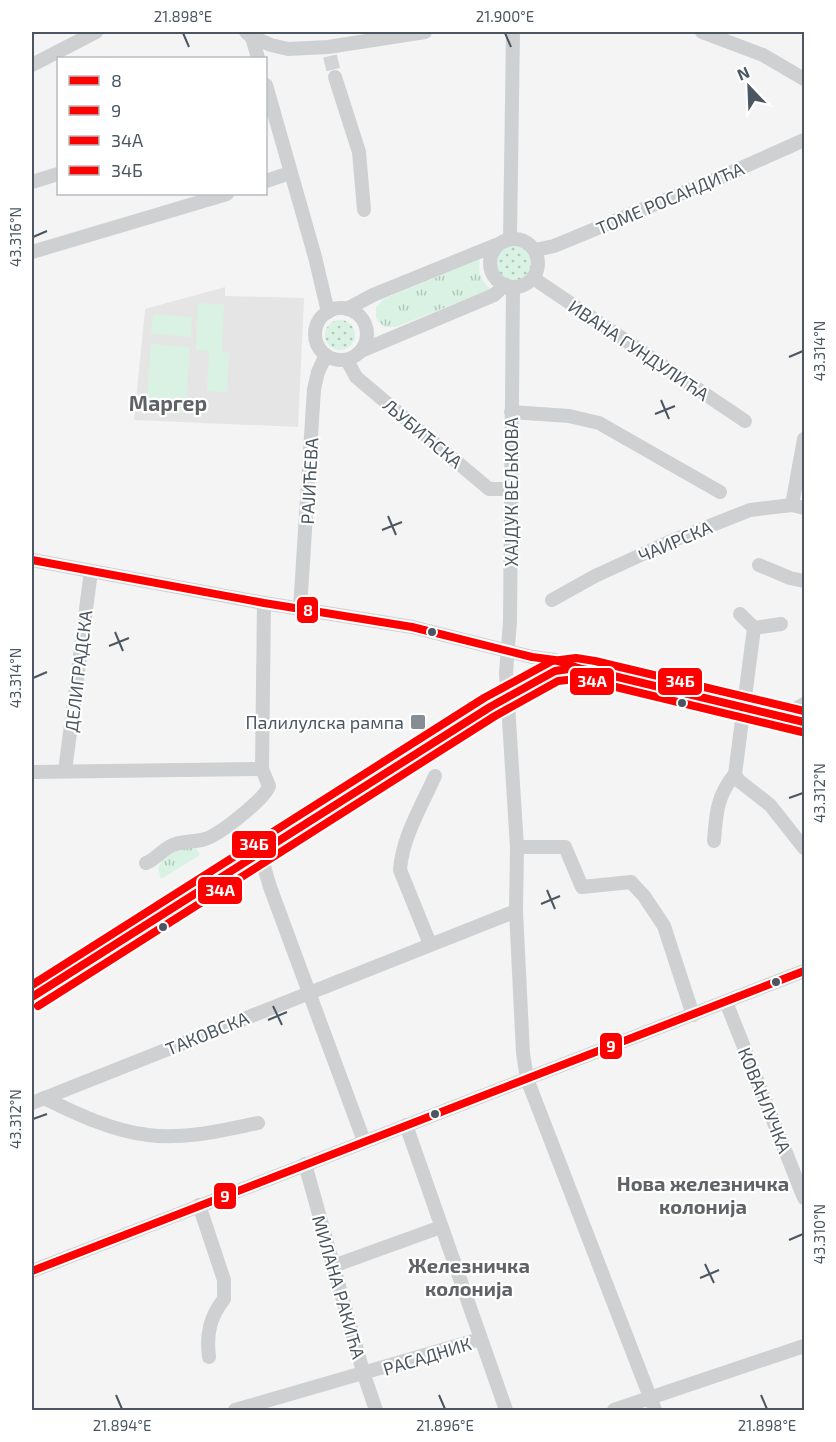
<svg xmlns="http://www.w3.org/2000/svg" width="836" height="1442" font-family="'Exo 2',sans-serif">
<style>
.education{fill:#e6e5e6}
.grass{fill:url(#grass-dots)}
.park{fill:url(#park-tufts)}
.garden{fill:#d9f2e3}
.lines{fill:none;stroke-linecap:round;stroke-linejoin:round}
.minor-tunnel{stroke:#d2d4d7;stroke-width:14;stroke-dasharray:14 7;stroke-linecap:butt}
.minor{stroke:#ced0d2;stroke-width:14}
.bus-1-casing{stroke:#fff;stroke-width:12}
.bus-2-casing{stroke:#fff;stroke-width:12}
.bus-3-casing{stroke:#fff;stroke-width:12}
.bus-4-casing{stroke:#fff;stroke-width:12}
.bus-1{stroke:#f00;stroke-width:8}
.bus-2{stroke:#f00;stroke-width:8}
.bus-3{stroke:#f00;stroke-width:8}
.bus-4{stroke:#f00;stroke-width:8}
.ticks{fill:none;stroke:#4a5661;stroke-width:2}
.bus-dot{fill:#4a5661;stroke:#fff;stroke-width:2}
.poi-dot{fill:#868d94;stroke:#fff;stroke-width:2}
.labels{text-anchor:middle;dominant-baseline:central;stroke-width:4.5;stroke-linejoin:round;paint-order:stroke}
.street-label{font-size:18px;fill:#4a5661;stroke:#fff}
.poi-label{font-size:18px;fill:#4a5661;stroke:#fff;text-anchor:end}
.neighbourhood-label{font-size:20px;font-weight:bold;fill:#5f6368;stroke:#fff}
.quarter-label{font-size:21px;font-weight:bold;fill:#5f6368;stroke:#fff}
.line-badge{stroke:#fff;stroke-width:2}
.badge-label{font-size:16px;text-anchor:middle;font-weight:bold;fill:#fff}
.neatline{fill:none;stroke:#4a5661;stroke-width:2}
.ticks-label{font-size:15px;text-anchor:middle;fill:#4a5661}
</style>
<defs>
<pattern id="grass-dots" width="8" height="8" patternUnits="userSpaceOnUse" patternTransform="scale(1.5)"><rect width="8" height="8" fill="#d9f2e3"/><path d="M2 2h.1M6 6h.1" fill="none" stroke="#b2c7bb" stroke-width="1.8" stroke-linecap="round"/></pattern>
<pattern id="park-tufts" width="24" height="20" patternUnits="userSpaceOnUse" patternTransform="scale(1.5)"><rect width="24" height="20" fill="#d9f2e3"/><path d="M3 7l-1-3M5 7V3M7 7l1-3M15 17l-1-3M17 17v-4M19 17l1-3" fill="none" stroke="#b2c7bb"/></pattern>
</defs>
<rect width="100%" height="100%" fill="#f4f4f4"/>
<!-- education -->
<path class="education" d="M225,287V296L304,298L298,427L134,420L145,309Z"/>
<!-- grass -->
<g class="grass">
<circle cx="514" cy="262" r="21"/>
<circle cx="340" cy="335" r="15"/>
</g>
<!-- park -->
<g class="park">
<path d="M480,259C478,273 480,280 491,289L396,327H384L376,318V307L384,299Z"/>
<path d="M185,848H196L200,855L161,879L158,868L165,856Z"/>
</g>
<!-- garden -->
<g class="garden">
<path d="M198,303L224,304L222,352L229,353L227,392L207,391L209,351L196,350Z"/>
<path d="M153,314L192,317L191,337L151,334Z"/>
<path d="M151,344L190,347L185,413L146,410Z"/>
</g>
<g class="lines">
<!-- minor-tunnel -->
<path class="minor-tunnel" d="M330,56L335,77"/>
<!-- minor -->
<g class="minor">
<path d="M246,32L252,37L271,45L288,49L328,47L425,32"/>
<path d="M702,32L763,55L804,79"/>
<path d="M252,37L258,58"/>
<path d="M32,65L96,32"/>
<path d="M335,77L359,152L364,210"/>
<path d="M266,85L315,257L328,312"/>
<path d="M266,181L290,173"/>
<path d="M32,182L58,174"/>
<path d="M510,238L513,32"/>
<circle cx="514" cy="263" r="24"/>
<path d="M535,250L554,246L721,177L804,140"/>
<path d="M32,252L227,194"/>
<path d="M533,278L745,421"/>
<path d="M513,287L510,621L506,673L517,847L516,911L523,1053L527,1079L655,1410"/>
<circle cx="341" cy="334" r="26"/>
<path d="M347,309L373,295L496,245"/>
<path d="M361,351L494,295L505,285"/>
<path d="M347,360L356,377L489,489H511"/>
<path d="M511,412L569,416L599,423L720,492"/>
<path d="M792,505L804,439"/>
<path d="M32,560L264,603L412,627L532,657L555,660L576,668L804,722"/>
<path d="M759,565L790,578L804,581"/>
<path d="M552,600L595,576L669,542L750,510L792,505L804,508"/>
<path d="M300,609L314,389L318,372L326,355"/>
<path d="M754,628L781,624"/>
<path d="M781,717L804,704"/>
<path d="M65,771L91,571"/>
<path d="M32,772L262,769"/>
<path d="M735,774L754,628L740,614"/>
<path d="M735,774L738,780L770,805L804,848"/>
<path d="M714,841C716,814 717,795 735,774"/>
<path d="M517,847H565L582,887L631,882L644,896L664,926L693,1015"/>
<path d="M262,851L265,870L270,887L364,1141"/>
<path d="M146,863C156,859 160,852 169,847C180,840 193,843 205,839C219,835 265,799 269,786L262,769L264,603"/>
<path d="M430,944L400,870C402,838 422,805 435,776"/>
<path d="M32,997L490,707L548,674L575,668"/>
<path d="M726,1002L804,1198"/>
<path d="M44,1098C77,1114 112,1131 148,1135C185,1140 223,1130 258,1123"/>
<path d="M32,1103L516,911"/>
<path d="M406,1125L506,1410"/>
<path d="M305,1164L364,1375L376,1410"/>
<path d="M199,1205L224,1280V1299C210,1317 206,1334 209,1357"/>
<path d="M333,1266L441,1227"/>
<path d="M32,1271L804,971"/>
<path d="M235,1410L480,1339"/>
<path d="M614,1410L804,1346"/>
</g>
<defs>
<g id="bus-1">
<path d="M32,560L264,603L412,627L532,657L555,660L581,669"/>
<path d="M32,997L490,707L555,671L576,668L593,671L804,722"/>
</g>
<path id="bus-2" d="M32,1271L804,971"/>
<path id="bus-3" d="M38,1006L495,716L558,681L576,679L591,681L802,732"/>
<path id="bus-4" d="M32,985L484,698L552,661L576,658L595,661L804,711"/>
</defs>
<!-- bus-1 casing -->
<use href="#bus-1" class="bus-1-casing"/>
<!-- bus-2 casing -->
<use href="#bus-2" class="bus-2-casing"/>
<!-- bus-3 casing -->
<use href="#bus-3" class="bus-3-casing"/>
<!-- bus-4 casing -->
<use href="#bus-4" class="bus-4-casing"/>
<!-- bus-1 -->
<use href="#bus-1" class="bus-1"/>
<!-- bus-2 -->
<use href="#bus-2" class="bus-2"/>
<!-- bus-3 -->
<use href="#bus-3" class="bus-3"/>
<!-- bus-4 -->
<use href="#bus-4" class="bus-4"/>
</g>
<!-- ticks -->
<path class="ticks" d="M183,33L189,47M505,33L511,47M33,237L47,231M789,357L803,351M661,400L669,419M655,414L675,406M388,516L396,535M382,530L402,522M115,632L123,651M109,646L129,638M33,678L47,672M789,798L803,793M547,890L555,909M541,904L560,896M273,1006L282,1025M268,1020L287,1012M33,1119L47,1114M789,1240L803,1234M705,1264L714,1283M700,1278L719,1270M116,1395L122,1409M439,1395L445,1409M761,1395L767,1409"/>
<!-- markers -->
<g class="bus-dot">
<circle cx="432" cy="632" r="5"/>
<circle cx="682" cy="703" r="5"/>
<circle cx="163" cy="927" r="5"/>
<circle cx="776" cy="982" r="5"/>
<circle cx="435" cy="1114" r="5"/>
</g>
<rect class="poi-dot" x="410" y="714" width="16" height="16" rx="3"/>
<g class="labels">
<!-- street labels -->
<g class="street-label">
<text transform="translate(670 198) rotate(-23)">ТОМЕ РОСАНДИЋА</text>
<text transform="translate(639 350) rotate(34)">ИВАНА ГУНДУЛИЋА</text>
<text transform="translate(423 433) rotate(40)">ЉУБИЋСКА</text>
<text transform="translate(309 481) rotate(-87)">РАЈИЋЕВА</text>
<text transform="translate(511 492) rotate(-90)">ХАЈДУК ВЕЉКОВА</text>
<text transform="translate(675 541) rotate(-23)">ЧАИРСКА</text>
<text transform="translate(78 671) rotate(-83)">ДЕЛИГРАДСКА</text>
<text transform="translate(207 1033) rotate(-22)">ТАКОВСКА</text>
<text transform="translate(765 1100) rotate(68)">КОВАНЛУЧКА</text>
<text transform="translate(339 1287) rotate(74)">МИЛАНА РАКИЋА</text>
<text transform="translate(427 1356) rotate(-17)">РАСАДНИК</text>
</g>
<!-- poi labels -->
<g class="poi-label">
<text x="404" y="722">Палилулска рампа</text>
</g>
<!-- neighbourhood labels -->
<g class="neighbourhood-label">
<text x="703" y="1183">Нова железничка<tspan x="703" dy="23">колонија</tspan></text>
<text x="469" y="1265">Железничка<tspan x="469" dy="23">колонија</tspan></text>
</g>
<!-- quarter labels -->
<g class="quarter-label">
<text x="168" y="402">Маргер</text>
</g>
</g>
<g class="line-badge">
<rect x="296" y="596" width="23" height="28" rx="6" fill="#f00"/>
<rect x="657" y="667" width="46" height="29" rx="6" fill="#f00"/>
<rect x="569" y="667" width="46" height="29" rx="6" fill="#f00"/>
<rect x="231" y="830" width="46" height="29" rx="6" fill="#f00"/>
<rect x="197" y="876" width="46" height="29" rx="6" fill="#f00"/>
<rect x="599" y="1032" width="24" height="28" rx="6" fill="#f00"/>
<rect x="213" y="1182" width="24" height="28" rx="6" fill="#f00"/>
</g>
<g class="badge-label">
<text x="308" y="616">8</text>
<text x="680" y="687">34Б</text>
<text x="592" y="687">34А</text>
<text x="254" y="850">34Б</text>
<text x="220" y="896">34А</text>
<text x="611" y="1052">9</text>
<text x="225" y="1202">9</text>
</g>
<!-- border -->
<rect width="836" height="1442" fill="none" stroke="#ffffff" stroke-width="66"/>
<!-- legend -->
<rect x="57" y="57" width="210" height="138" fill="#ffffff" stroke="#b7bbc0" stroke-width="1.5"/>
<rect x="69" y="76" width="30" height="9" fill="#ff0000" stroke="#b7bbc0" stroke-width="1.5"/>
<text x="111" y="87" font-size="18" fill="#4a5661">8</text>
<rect x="69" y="106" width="30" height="9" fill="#ff0000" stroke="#b7bbc0" stroke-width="1.5"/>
<text x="111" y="117" font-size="18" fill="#4a5661">9</text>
<rect x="69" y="136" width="30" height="9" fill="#ff0000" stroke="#b7bbc0" stroke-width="1.5"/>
<text x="111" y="147" font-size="18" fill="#4a5661">34А</text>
<rect x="69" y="166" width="30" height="9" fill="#ff0000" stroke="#b7bbc0" stroke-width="1.5"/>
<text x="111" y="177" font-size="18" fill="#4a5661">34Б</text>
<!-- north arrow -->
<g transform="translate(749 87) rotate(337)" stroke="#ffffff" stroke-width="4.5" paint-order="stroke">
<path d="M0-4.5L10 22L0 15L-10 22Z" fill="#4a5661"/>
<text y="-9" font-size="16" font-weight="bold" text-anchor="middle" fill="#4a5661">N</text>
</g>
<rect x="33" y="33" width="770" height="1376" class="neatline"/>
<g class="ticks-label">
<text x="183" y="22">21.898°E</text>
<text x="505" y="22">21.900°E</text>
<text transform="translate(16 237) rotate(-90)" y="5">43.316°N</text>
<text transform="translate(820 351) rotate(-90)" y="5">43.314°N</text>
<text transform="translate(16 678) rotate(-90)" y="5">43.314°N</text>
<text transform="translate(820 793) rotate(-90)" y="5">43.312°N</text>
<text transform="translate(16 1119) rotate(-90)" y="5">43.312°N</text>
<text transform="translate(820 1234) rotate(-90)" y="5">43.310°N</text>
<text x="122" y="1431">21.894°E</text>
<text x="445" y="1431">21.896°E</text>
<text x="767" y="1431">21.898°E</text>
</g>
</svg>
